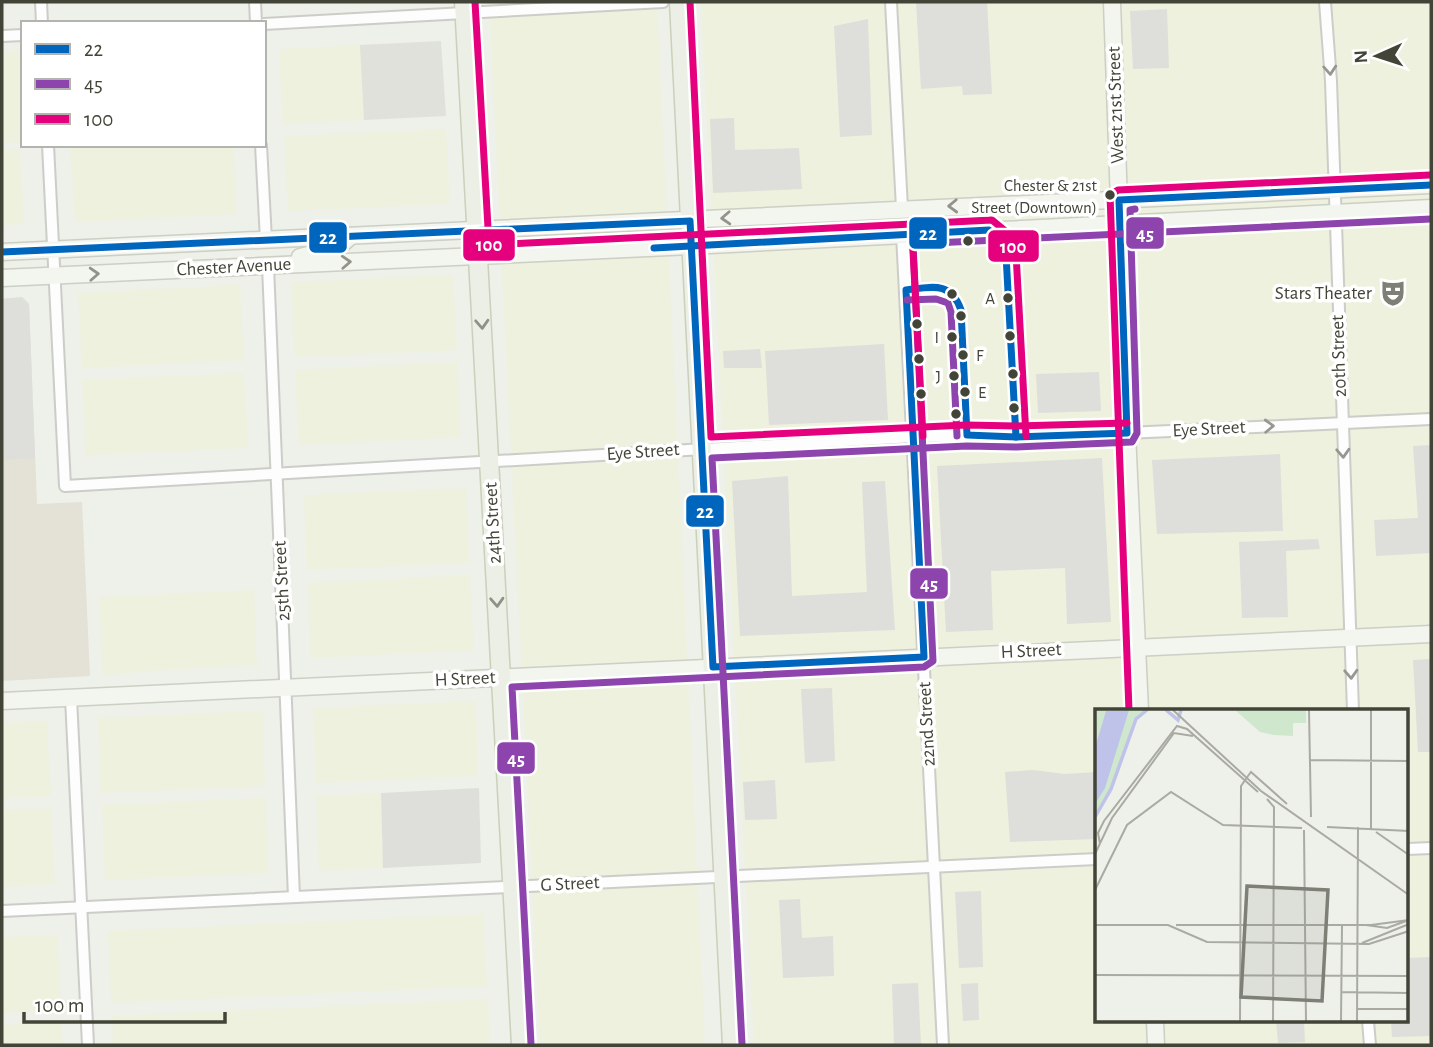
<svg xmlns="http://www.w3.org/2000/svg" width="1433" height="1047" font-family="'Alegreya Sans',sans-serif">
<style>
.commercial{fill:#eef1de;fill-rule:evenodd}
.industrial{fill:#e0e1da}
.medical{fill:#e4e1d7}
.parking{fill:#dedfda}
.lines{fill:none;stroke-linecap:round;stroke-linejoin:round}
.street-casing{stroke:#cccdc8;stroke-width:14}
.secondary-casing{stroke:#cccfc4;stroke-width:19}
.primary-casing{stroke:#cad0ba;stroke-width:21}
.street{stroke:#fcfdfc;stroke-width:10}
.secondary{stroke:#f3f5ef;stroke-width:16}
.primary{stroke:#ecefe5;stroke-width:18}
.bus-1-casing{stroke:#fff;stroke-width:12}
.bus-2-casing{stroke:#fff;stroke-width:12}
.bus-3-casing{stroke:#fff;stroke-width:12}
.bus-1{stroke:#0065bd;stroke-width:7}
.bus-2{stroke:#8e44ad;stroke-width:7}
.bus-3{stroke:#e5007d;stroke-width:7}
.oneway{stroke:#969790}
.oneway2{stroke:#92948a}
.oneway3{stroke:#8e9185}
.bus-dot{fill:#424437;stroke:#fff;stroke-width:2.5}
.labels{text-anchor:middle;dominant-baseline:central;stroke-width:7;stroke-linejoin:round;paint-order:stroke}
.bus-label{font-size:17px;fill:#424437;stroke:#fff;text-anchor:end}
.street-label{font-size:19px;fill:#424437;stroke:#fff}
.poi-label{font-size:19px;fill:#424437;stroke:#fff;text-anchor:end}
.inset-river{fill:none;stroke:#bfc2e9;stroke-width:3.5}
.inset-road{fill:none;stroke:#a9aba2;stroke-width:2}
.view{fill:#7e8076;fill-opacity:0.15;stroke:#7e8076;stroke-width:3.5}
.inset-edge{fill:none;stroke:#424437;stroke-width:3.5}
.line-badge{stroke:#fff;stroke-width:2.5}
.badge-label{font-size:19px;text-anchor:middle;font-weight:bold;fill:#fff}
</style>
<rect width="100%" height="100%" fill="#eef0ea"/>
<!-- commercial -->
<g class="commercial">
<path d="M489,2H657L705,1045H540Z"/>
<path d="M701,2H1431V1045H754ZM1097,711H1407V1021H1097Z"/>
<path d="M360,45L364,120L283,124L279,49Z"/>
<path d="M23,50V142L2,143V51Z"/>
<path d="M446,129L450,204L288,211L284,136Z"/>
<path d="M102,145H233L237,214L75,222L70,147Z"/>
<path d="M20,149L24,224L2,225V150Z"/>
<path d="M453,275L457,350L295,357L291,282Z"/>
<path d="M240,285L244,360L82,368L78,293Z"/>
<path d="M457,362L461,437L299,445L295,370Z"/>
<path d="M244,373L248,448L86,455L82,380Z"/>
<path d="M466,488L469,563L307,570L304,495Z"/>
<path d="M470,575L474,650L311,658L308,583Z"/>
<path d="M254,590L257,665L146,671L103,676L99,597Z"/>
<path d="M476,701L478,776L316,783L313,708Z"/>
<path d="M263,711L265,786L101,793L98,718Z"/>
<path d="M47,721L51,796L2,798V723Z"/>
<path d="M381,793L383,868L319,871L316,796Z"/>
<path d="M266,798L268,873L105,880L102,805Z"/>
<path d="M51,808L55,884L2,887V810Z"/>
<path d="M483,914L487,986L111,1003L108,931Z"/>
<path d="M57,935L61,1010L2,1013V937Z"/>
<path d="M488,999L490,1045H113L112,1016Z"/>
<path d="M61,1022L63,1045H2V1025Z"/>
</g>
<!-- industrial -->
<path class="industrial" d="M441,41L446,116L364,120L360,45Z"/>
<!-- medical -->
<path class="medical" d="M22,297L29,304L37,504L82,502L90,676L2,681V299Z"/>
<!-- parking -->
<g class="parking">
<path d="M916,2H987L992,94L963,95L962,86L921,89Z"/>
<path d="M1167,9L1169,68L1133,69L1130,11Z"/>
<path d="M868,19L872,135L840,137L834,26Z"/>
<path d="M734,118L735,150L799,148L802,189L713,193L710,119Z"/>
<path d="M22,297L29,304L35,458L2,460V299Z"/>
<path d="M884,344L888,420L769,425L765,351Z"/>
<path d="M760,349L762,368H724L723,351Z"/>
<path d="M1099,372L1101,411L1038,413L1036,374Z"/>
<path d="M1431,445V553L1376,556L1374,520L1418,518L1413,446Z"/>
<path d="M1280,454L1283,531L1157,534L1152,460Z"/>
<path d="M1102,458L1111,622L1067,624L1065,568L991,571L993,630L946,632L937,466Z"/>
<path d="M788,476L792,596L867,592L862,482L885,481L895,630L740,636L732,481Z"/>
<path d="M1318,539L1320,549L1286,551L1288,617L1242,618L1239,542Z"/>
<path d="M1431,659V752H1418L1413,660Z"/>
<path d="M832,688L835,761L805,763L801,689Z"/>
<path d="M1033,770L1065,774L1097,772V839L1010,842L1005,772Z"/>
<path d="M775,780L777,819L745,820L743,782Z"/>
<path d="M479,788L481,863L383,868L381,793Z"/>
<path d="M981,891L983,967L959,968L955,892Z"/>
<path d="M800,899L802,938L833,936L834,976L783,978L779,900Z"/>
<path d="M1431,957V1036L1392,1037L1391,1021H1407V958Z"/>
<path d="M918,983L921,1045H894L892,984Z"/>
<path d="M978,983L979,1020L963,1021L961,984Z"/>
<path d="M1276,1021H1304L1305,1042L1278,1043Z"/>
</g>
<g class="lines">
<defs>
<g id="street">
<path d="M41,2L42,23"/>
<path d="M255,2L256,23"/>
<path d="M891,2L902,208"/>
<path d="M1325,2L1331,81L1353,711"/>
<path d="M264,24L663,2"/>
<path d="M2,36L23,35"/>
<path d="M48,145L65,486L913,437L1127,433L1431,419"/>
<path d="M261,145L266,240"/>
<path d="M902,234L943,1045"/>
<path d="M268,266C275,476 287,687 294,897"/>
<path d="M71,698L88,1045"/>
<path d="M1407,849L1431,848"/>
<path d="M2,911L1097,859"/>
<path d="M1368,1021L1370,1045"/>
</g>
<g id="secondary">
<path d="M1112,2L1127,433L1140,711"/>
<path d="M2,252L1431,185"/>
<path d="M300,257L337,248L351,236"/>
<path d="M2,278L691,246L1431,208"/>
<path d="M2,701L1431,634"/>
<path d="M1155,1021L1156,1045"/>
</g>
<g id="primary">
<path d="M464,2L521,1045"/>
<path d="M679,2L732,1045"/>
</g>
</defs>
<!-- street casing -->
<use href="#street" class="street-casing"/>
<!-- secondary casing -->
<use href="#secondary" class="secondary-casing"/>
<!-- primary casing -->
<use href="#primary" class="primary-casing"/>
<!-- street -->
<use href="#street" class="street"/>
<!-- secondary -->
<use href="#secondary" class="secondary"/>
<!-- primary -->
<use href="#primary" class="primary"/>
<defs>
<g id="bus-1">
<path d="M654,248L989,230L1001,241L1006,255L1016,437"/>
<path d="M2,252L690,221L713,667L924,657L906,290C932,287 951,281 961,310L967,435L1016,437L1127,433L1119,200L1431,185"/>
</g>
<g id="bus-2">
<path d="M907,300L936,299L948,303L951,312L957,436"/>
<path d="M531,1044L512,687L924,667L933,661L913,244L1431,219"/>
<path d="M742,1044L712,458L967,446L1016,447L1132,442L1137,433L1130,210L1135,209"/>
</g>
<g id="bus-3">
<path d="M475,2L489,245L992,220L1009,234L1016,253L1026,436"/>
<path d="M690,2L711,437L966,425L1016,426L1127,423"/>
<path d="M912,233L923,436"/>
<path d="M1129,711L1110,195L1118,190L1430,175"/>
</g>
</defs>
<!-- bus-1 casing -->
<use href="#bus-1" class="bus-1-casing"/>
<!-- bus-2 casing -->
<use href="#bus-2" class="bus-2-casing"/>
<!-- bus-3 casing -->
<use href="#bus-3" class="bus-3-casing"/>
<!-- bus-1 -->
<use href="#bus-1" class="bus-1"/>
<!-- bus-2 -->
<use href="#bus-2" class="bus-2"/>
<!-- bus-3 -->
<use href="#bus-3" class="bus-3"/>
</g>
<!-- one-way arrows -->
<defs><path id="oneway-chevron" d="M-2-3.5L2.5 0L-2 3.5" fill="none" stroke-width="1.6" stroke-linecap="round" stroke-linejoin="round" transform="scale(1.75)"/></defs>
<g class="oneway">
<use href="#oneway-chevron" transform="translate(1330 70) rotate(86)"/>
<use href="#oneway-chevron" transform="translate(1269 426) rotate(-2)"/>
<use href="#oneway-chevron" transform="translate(1343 453) rotate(87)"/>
<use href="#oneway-chevron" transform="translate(1351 674) rotate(87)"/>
</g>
<g class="oneway2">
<use href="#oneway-chevron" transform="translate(953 206) rotate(178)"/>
<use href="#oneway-chevron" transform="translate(726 218) rotate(177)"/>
<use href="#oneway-chevron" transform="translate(346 262) rotate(-3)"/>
<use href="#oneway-chevron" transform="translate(94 274) rotate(-3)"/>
</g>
<g class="oneway3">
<use href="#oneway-chevron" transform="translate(482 324) rotate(87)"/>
<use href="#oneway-chevron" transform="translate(497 602) rotate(87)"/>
</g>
<!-- icons -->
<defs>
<symbol id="theatre-bare" viewBox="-9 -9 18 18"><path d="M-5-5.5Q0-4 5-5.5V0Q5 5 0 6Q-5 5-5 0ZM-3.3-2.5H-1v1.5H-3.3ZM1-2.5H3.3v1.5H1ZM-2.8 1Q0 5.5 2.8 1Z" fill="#7e8076" stroke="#fff" stroke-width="2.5" paint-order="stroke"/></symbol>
</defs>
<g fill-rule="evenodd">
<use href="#theatre-bare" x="1374" y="274" width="38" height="38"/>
</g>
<!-- markers -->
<g class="bus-dot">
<circle cx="1110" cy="195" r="6"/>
<circle cx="968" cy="241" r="6"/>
<circle cx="952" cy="294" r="6"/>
<circle cx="1008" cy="298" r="6"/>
<circle cx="961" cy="316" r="6"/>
<circle cx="917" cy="324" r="6"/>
<circle cx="1010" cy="336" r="6"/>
<circle cx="952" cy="337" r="6"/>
<circle cx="963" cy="355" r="6"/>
<circle cx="919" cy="359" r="6"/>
<circle cx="1013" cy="374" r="6"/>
<circle cx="954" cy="376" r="6"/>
<circle cx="965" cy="392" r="6"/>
<circle cx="921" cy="394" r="6"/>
<circle cx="1014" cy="408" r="6"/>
<circle cx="956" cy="414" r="6"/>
</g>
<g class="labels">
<!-- bus labels -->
<g class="bus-label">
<text x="1097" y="185">Chester &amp; 21st<tspan x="1097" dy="22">Street (Downtown)</tspan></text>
<text x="995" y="298">A</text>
<text x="939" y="337">I</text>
<text x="976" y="355" text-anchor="start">F</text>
<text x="941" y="376">J</text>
<text x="978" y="392" text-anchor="start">E</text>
</g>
<!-- street labels -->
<g class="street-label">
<text transform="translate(1116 105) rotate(-92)">West 21st Street</text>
<text transform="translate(234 267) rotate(-3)">Chester Avenue</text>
<text transform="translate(1339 356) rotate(-92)">20th Street</text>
<text transform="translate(1209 429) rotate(-3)">Eye Street</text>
<text transform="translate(643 452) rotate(-4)">Eye Street</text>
<text transform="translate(493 523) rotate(-93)">24th Street</text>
<text transform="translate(282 581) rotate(-93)">25th Street</text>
<text transform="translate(1031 651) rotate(-3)">H Street</text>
<text transform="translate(465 679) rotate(-3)">H Street</text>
<text transform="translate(927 724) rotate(-93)">22nd Street</text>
<text transform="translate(570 884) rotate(-3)">G Street</text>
</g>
<!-- poi labels -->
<g class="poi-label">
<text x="1372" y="293">Stars Theater</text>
</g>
</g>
<!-- overview -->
<g transform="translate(1095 709)">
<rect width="313" height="313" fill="#eef0ea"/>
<path d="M2,1H50L39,11L15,80L0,106ZM140,1H211V14H198V27L179,26L165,23Z" fill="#cfe8cd"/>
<path d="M34,1L10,79L0,95V39L11,2Z" fill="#bfc2e9"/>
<path class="inset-river" d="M71,1L83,11L86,1M0,108L16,80L41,10L52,1"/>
<path class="inset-road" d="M78,1L166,82L314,186M214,1L216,108M214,51L314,52M153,67L156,63L192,95M172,90L179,98L178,313M232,118L314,122M209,121L211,313M276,121V1M281,123L314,146M5,135L3,124L9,112L82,17L92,20L163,83M0,145L17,109L79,24L98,27M0,181L32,116L76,83L128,116L207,119M0,216H73L112,233L274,235L314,222M81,216H276L314,211M271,216L292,219L314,211M267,234L314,215M0,266L314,267M246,283L314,284M262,300H314M145,313L146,77L153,67M246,313L247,217M262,313L263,118"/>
<path class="view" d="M152,177L233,181L227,292L146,288Z"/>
<rect width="313" height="313" class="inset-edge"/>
</g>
<g class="line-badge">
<rect x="1125" y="216" width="40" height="34" rx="7" fill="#8e44ad"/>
<rect x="908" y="216" width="40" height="34" rx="7" fill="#0065bd"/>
<rect x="308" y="221" width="40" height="33" rx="7" fill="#0065bd"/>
<rect x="462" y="228" width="54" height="34" rx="7" fill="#e5007d"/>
<rect x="987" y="229" width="53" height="34" rx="7" fill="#e5007d"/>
<rect x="685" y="494" width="40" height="34" rx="7" fill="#0065bd"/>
<rect x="909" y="567" width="40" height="33" rx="7" fill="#8e44ad"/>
<rect x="496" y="741" width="40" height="34" rx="7" fill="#8e44ad"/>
</g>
<g class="badge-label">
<text x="1145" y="240">45</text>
<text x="928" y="240">22</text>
<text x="328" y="244">22</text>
<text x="489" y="251">100</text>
<text x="1013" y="253">100</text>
<text x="705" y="518">22</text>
<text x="929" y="590">45</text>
<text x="516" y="765">45</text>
</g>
<!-- border -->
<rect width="1433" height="1047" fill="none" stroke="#424437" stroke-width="7"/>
<!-- legend -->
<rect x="21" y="21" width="245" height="126" fill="#ffffff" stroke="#b3b4af" stroke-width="2"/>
<rect x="35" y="44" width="35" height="10" fill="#0065bd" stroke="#b3b4af" stroke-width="2"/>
<text x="84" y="56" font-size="21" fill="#424437">22</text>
<rect x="35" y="79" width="35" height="10" fill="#8e44ad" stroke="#b3b4af" stroke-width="2"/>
<text x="84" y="91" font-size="21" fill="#424437">45</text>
<rect x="35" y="114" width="35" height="10" fill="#e5007d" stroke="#b3b4af" stroke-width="2"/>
<text x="84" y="126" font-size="21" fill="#424437">100</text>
<!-- north arrow -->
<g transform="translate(1377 56) rotate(267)" stroke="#ffffff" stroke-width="5" paint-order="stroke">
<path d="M0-5L12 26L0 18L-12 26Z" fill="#424437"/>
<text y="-10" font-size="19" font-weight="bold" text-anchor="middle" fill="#424437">N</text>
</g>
<!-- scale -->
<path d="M24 1012v10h201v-10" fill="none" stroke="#424437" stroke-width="3.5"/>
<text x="35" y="1012" font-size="21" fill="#424437" stroke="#ffffff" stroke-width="5" paint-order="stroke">100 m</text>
</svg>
